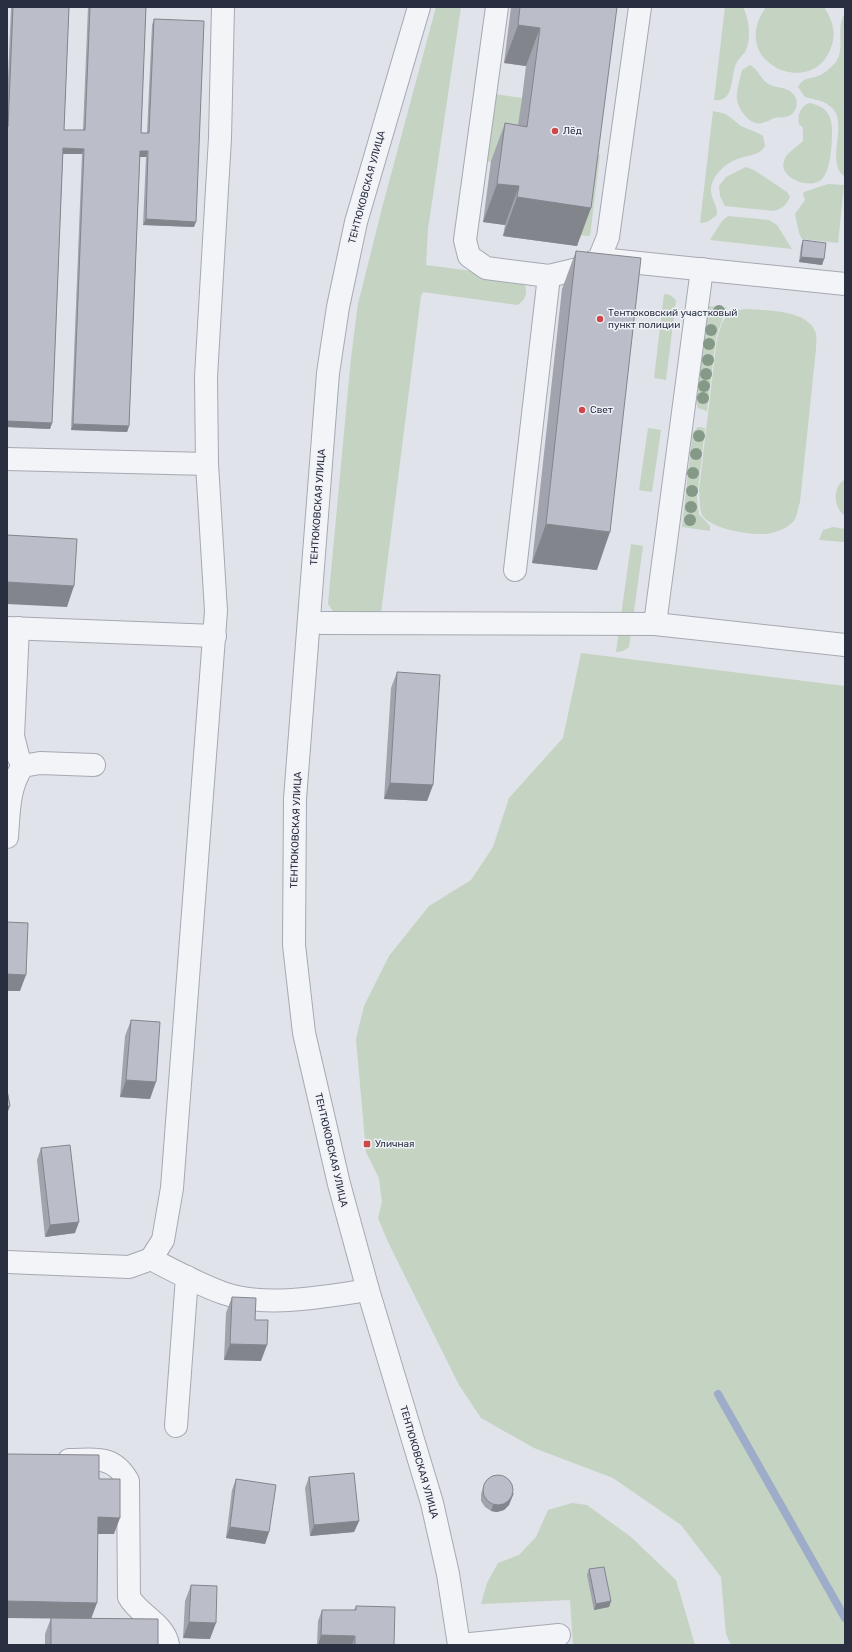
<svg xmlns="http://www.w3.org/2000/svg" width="852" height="1652" font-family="Rubik,sans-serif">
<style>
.green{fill:#c4d3c2}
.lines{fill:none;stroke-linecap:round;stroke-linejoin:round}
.stream{stroke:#9cacc9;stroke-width:8}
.minor-casing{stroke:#a5a9b3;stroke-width:24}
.minor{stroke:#f3f4f7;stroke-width:22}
.tree{fill:#849987}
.wall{fill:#a1a3ad}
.shaded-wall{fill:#83858d}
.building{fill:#bbbec9;stroke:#83858d}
.poi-dot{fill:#cd474b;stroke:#f0f2f7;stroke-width:1.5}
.labels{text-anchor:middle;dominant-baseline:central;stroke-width:3;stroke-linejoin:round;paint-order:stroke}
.poi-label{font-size:10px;fill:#292f41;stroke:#f0f2f7;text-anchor:start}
.street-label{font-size:10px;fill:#292f41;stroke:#f0f2f7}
</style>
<rect width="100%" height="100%" fill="#e0e3e9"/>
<!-- green -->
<g class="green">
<path d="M436,7H461L428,229L426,265L518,277C529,285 529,299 517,305L423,292L421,296L380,621L335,614L328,604L351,358L358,304L382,208Z"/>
<path d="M725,7H743C749,19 752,39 745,52C742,56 738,59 736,64C730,77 735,103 714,100Z"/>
<path d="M766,7H824C833,21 837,34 830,50C810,99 727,62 766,7Z"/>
<path d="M845,13V177C824,163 850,122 831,107C824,100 815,100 805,97L798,87C803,78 807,79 815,77C823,75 831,68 836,62C846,48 835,27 845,13Z"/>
<path d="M750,65C758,69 760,78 767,83C775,89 788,86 794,95C799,102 797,112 789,116C784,118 778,117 774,118C770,120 766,122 762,123C751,126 739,111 737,100C736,91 740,79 742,70Z"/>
<path d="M495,94L522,98L513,165L486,161Z"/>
<path d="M810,103C826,107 832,114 832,131C832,143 831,170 822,179C812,190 778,179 784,161C786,153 797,147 803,141V128L799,124C797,115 801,105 810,103Z"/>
<path d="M713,111L726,114L741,126L758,133L763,136L765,146C759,155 753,154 744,157C729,160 713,173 711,188C710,198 718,205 717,215L707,222L700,223Z"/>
<path d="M589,153L600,155L590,236L579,235Z"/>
<path d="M746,167L754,170L787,192L790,197C787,204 782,209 774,211L725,206L720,196L719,186L726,177Z"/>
<path d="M828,184L844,185L838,243L802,239L799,233L795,214L805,200L803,194L804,192Z"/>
<path d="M728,216L769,220L777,225L792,249L710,240L722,221Z"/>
<path d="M664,294L670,295L676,300L666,380L654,378Z"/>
<path d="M708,306L726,308L716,338L707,411L698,408L696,402Z"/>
<path d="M746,309C767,311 809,309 816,334C817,338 816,345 816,349L800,502C798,507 797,518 793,522C786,529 775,533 765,534C750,535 710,529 702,515C699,507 700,498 699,490L717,338L722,323L730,311Z"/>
<path d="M698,427L705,428L697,498L699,514L710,526V531L682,527L692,438L693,432Z"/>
<path d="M648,428L661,430L652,492L639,490Z"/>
<path d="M845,479V516C833,507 832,488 845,479Z"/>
<path d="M833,527L845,529V542L819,540L823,530Z"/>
<path d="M631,544L643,546L629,647L623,651L616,652Z"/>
<path d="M581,653L845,686V1645H731L726,1634L721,1577L681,1525L613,1478L534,1448L481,1418L459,1385L388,1242L378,1218L382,1202L379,1178L366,1152L356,1039L364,1006L389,956L429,906L471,880L493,847L509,798L563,738Z"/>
<path d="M572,1503L587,1505L631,1537L676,1580L695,1645H573L570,1600L481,1604L487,1583L498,1563L519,1555L536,1537L548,1510Z"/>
</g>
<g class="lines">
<!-- stream -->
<path class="stream" d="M718,1394L845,1618"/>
<defs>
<g id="minor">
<path d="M419,7L356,222L338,307L328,373L295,799L294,945L304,1033L339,1184L368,1290L432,1503L448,1574L459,1645"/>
<path d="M497,7L465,240L469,256L486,268L549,276L578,269L599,259L608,237L640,7"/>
<path d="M610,260L845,284"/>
<path d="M7,459L207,464"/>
<path d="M515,570L549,276"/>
<path d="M322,623L655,624L845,645"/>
<path d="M655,624L702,269"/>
<path d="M7,628L215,636"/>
<path d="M18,628L13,736L18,756L23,766"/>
<path d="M7,837C9,813 8,787 23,766L40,763L94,765"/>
<path d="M151,1259C174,1271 198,1284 223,1293C266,1308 323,1297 368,1290"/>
<path d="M7,1262L129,1267L151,1259L163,1240L172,1188L216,611L207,464L206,377L220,138L223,7"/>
<path d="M176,1426L187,1277"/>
<path d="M69,1460C95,1460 113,1454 128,1481L129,1597C139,1615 165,1624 168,1645"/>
<path d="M460,1645L559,1635"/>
</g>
</defs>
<!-- minor casing -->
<use href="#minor" class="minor-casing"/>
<!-- minor -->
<use href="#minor" class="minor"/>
</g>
<!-- trees -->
<g class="tree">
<circle cx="719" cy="311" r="6"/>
<circle cx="711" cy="330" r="6"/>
<circle cx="709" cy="344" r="6"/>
<circle cx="708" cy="360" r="6"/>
<circle cx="706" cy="374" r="6"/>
<circle cx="704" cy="386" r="6"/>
<circle cx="703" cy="398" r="6"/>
<circle cx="699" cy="436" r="6"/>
<circle cx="696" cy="454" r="6"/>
<circle cx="693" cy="473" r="6"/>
<circle cx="692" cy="491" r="6"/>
<circle cx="691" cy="507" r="6"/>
<circle cx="690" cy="520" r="6"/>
</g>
<!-- wall -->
<g class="wall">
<path d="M11,7H69L64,130H83L88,7H146L141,133H147L152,25L154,19L194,227L143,225L146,157H140L129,426L127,432L71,430L82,154H63L52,423L50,429L7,427V102Z"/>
<path d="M511,7H617L577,246L503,236L505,225L483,222L491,161L505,123L518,125L522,98L526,66L504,63Z"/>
<path d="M803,240L824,259L822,265L799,262L801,246Z"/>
<path d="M576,251L597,570L532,563L562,289Z"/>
<path d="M397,672L433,785L427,801L384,799L391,688Z"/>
<path d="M131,1020L150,1099L120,1097L125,1036Z"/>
<path d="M41,1148L75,1233L45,1237L37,1160Z"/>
<path d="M232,1297L255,1320L261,1361L224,1360L226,1313Z"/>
<path d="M309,1477L359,1521L354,1532L310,1536L305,1488Z"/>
<path d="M99,1479L114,1534H98L91,1618L158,1645H45V1634L51,1618H7Z"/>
<path d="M236,1479L269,1532L265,1544L226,1538L232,1490Z"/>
<path d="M485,1482L509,1505L504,1510L497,1512L491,1511L485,1507L481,1501V1494Z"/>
<path d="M589,1569L611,1601L609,1607L594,1610L587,1575Z"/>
<path d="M191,1585L210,1639L183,1638L185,1601Z"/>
<path d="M356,1606L394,1645H317L318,1621L322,1610H354Z"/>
</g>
<!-- shaded-wall -->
<g class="shaded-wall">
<path d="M518,25L540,28L526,66L504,63Z"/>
<path d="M63,148L84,149L82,154H61Z"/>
<path d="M140,151H148L146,157H138Z"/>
<path d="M497,184L519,186L505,225L483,222Z"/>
<path d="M517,197L591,208L577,246L503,236Z"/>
<path d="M146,219L196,222L194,227L143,225Z"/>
<path d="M801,257L824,259L822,265L799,262Z"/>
<path d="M7,421L52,423L50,429L7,427Z"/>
<path d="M73,424L129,426L127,432L71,430Z"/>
<path d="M546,524L610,532L597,570L532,563Z"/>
<path d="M7,582L74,586L67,607L7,604Z"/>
<path d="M390,783L433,785L427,801L384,799Z"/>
<path d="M7,974L26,975L20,991H7Z"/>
<path d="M126,1080L156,1082L150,1099L120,1097Z"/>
<path d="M10,1106L7,1114V1107Z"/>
<path d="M79,1222L75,1233L45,1237L50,1225Z"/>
<path d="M230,1344L267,1345L261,1361L224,1360Z"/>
<path d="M514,1493L509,1505L504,1510L497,1512L491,1511L493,1505Z"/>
<path d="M98,1517L120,1518L114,1534H92Z"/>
<path d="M359,1521L354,1532L310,1536L314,1525Z"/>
<path d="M230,1527L269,1532L265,1544L226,1538Z"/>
<path d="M7,1601L97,1603L91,1619L7,1618Z"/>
<path d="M611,1601L609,1607L594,1610L596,1604Z"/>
<path d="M189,1622L216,1623L210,1639L183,1638Z"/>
<path d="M321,1635L355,1636L352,1645H318Z"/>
</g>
<!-- building -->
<g class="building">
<path d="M13,7H69L64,130H85L90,7H146L141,133H149L154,19L204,21L196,222L146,219L148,151H140L129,426L73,424L84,149L63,148L52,423L7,421V127H8Z"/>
<path d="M520,7H617L591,208L517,197L519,186L497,184L505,123L527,127L536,59L540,28L518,25Z"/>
<path d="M803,240L826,243L824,259L801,257Z"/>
<path d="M576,251L641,258L610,532L546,524Z"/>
<path d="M7,535L77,539L74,586L7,582Z"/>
<path d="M397,672L440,675L433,785L390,783Z"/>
<path d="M7,922L28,923L26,975L7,974Z"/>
<path d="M131,1020L160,1022L156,1082L126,1080Z"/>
<path d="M7,1090L10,1106L7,1107Z"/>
<path d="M70,1145L79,1222L50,1225L41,1148Z"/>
<path d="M232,1297L256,1298L255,1320H268L267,1345L230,1344Z"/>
<path d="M7,1454L99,1455V1479H120V1518L98,1517L97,1603L7,1601Z"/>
<path d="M354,1473L359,1521L314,1525L309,1477Z"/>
<circle cx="498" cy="1490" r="15"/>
<path d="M236,1479L276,1485L269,1532L230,1527Z"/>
<path d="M604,1567L611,1601L596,1604L589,1569Z"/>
<path d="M191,1585L217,1586L216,1623L189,1622Z"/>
<path d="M356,1606L395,1607L394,1645H355V1636L321,1635L322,1610H356Z"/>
<path d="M51,1618L158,1619V1645H51Z"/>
</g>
<!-- markers -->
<g class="poi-dot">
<circle cx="555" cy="131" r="4"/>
<circle cx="600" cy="319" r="4"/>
<circle cx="582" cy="410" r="4"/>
<rect x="363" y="1140" width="8" height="8" rx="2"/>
</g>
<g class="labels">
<!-- poi labels -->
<g class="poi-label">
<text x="563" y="131">Лёд</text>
<text x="608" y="313">Тентюковский участковый<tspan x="608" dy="12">пункт полиции</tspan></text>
<text x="590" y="410">Свет</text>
<text x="375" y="1144">Уличная</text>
</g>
<!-- street labels -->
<g class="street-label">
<text transform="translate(367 187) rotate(-75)">ТЕНТЮКОВСКАЯ УЛИЦА</text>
<text transform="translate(318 507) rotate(-86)">ТЕНТЮКОВСКАЯ УЛИЦА</text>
<text transform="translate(296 830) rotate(-88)">ТЕНТЮКОВСКАЯ УЛИЦА</text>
<text transform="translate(331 1150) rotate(77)">ТЕНТЮКОВСКАЯ УЛИЦА</text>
<text transform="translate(419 1462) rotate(74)">ТЕНТЮКОВСКАЯ УЛИЦА</text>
</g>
</g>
<!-- border -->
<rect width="852" height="1652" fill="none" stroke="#292f41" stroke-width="16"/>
</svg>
